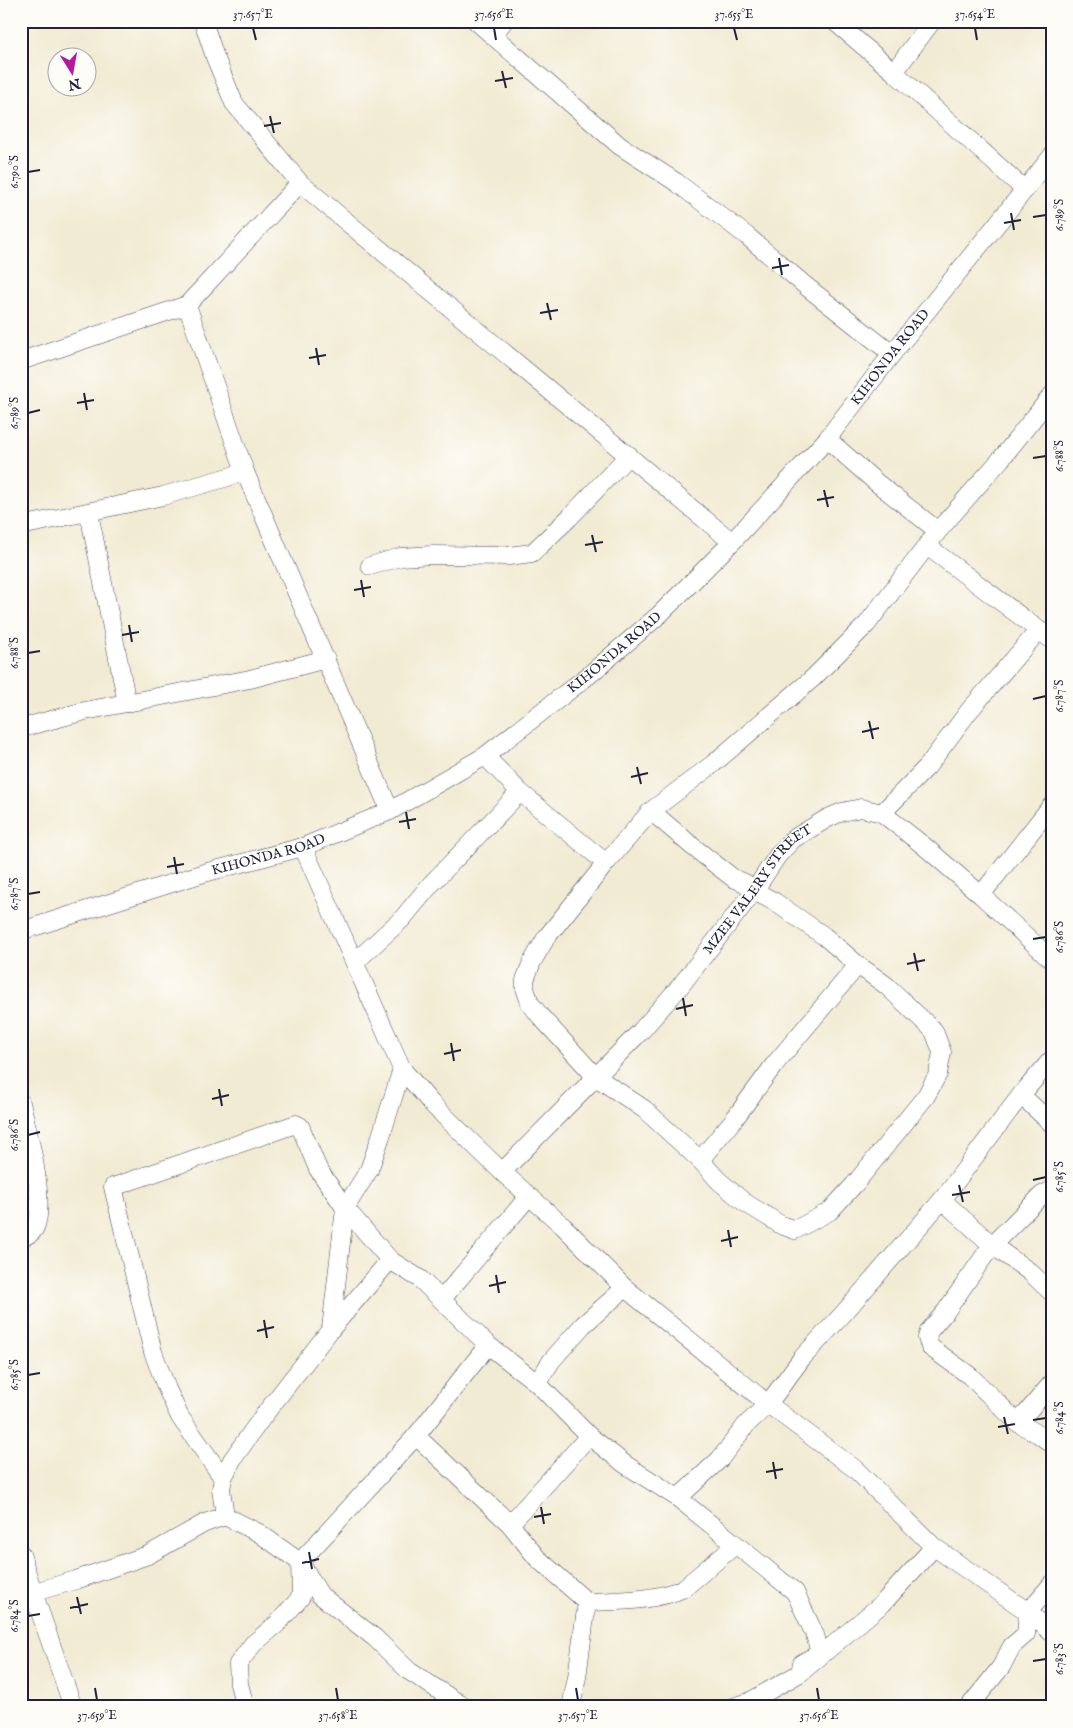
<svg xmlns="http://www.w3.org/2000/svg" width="1073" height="1728" font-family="'IM FELL English',serif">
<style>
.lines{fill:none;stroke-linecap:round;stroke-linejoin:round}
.minor-casing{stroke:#414052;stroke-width:19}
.minor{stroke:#fff;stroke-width:18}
.ticks{fill:none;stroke:#22223b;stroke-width:2}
.labels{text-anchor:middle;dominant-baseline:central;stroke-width:4.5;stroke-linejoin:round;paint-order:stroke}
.street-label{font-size:14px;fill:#22223b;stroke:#fdfcf7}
.neatline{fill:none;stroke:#22223b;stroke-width:2}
.ticks-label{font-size:12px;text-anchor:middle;fill:#22223b}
</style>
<rect width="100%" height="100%" fill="#fdfcf7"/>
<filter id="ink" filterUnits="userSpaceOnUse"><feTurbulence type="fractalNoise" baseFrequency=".02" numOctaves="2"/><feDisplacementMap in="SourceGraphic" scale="10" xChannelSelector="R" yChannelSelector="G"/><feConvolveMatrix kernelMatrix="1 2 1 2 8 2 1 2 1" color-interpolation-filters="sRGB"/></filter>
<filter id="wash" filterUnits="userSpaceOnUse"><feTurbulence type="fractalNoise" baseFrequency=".0096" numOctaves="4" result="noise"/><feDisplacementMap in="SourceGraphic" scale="20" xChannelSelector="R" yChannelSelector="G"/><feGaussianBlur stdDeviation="1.12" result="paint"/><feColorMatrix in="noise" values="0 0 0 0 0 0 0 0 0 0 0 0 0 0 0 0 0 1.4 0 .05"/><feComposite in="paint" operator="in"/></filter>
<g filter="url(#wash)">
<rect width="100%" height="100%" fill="#f2ebd3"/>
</g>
<g filter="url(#ink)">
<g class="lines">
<defs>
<g id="minor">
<path d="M203,21L215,57L234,103L300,183L732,542"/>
<path d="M476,21L620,146L676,182L747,236L807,287L892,354"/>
<path d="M834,21L894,72L1025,190"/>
<path d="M493,35L504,21"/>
<path d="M894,72L932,21"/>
<path d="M187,305L245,472L390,811"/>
<path d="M21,361L187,305L300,183"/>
<path d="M827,439L877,483L938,531"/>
<path d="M89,513L127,703"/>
<path d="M21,526L163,496L245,472"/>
<path d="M927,546L1052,640"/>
<path d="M370,566L401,557L432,555L509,556L532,553L569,518L629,455"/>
<path d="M21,728L85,711L250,679L326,659"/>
<path d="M485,756L520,792L606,863"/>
<path d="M651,811L692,846L733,878L745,883L754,891L775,902L824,936L858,965L887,986L934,1031L942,1052L938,1074L926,1096L854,1185L830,1211L795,1230L781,1225L744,1202L719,1181L700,1160L644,1109L596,1077L540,1016L530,1003L525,988V980L532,962L546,938L606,863L651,811L713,764L813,678L867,624L938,531L1001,459L1052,395"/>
<path d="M882,813L927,767L969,711L1039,630"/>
<path d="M303,847L402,1069L431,1103L502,1172L563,1226L625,1288L768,1404L855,1469L934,1547L1028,1612L1052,1633"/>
<path d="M981,895L1052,805"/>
<path id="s1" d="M21,931L204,873L303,847L390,811L485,756L589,675L659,615L732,542L827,439L892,354L1052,156"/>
<path d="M355,962L402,919L431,884L520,792"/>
<path d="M1021,1095L1052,1124"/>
<path d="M21,1103C27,1128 50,1214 32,1232C29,1235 24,1236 21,1238"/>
<path d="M700,1160L735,1118L774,1065L858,965"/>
<path id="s2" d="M502,1172L641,1031L682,984L754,891L778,855L793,839L828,818L842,812L861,808L882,813L924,846L981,895L1052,960"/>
<path d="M1052,1190L1042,1195L992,1245L946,1311L929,1331L927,1338L930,1347L970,1376L1018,1423L1038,1434L1052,1444"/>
<path d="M942,1200L992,1245L1030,1272L1052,1293"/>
<path d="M442,1299L529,1196"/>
<path d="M331,1329L390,1260"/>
<path d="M537,1383L552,1360L583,1325L625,1288"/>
<path d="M1018,1423L1052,1383"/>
<path d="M416,1436L510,1524L537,1558L587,1602C616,1601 658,1601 684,1588L735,1545"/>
<path d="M223,1478L180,1417L167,1389L153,1352L113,1187L296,1124L300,1126L318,1169L345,1208L390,1260L420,1279L488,1345L537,1383L589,1436L626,1465L678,1498L795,1592L815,1635L820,1653L802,1663L800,1673"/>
<path d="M678,1498L720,1459L746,1425L768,1404L802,1358L843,1314L942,1200L1021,1095L1052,1059"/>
<path d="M225,1516L221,1489L223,1478L232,1460L261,1419L331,1329L345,1208L369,1170L380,1139L402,1069"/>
<path d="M510,1524L589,1436"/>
<path d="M21,1554L33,1592L73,1707"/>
<path d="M21,1596L76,1580L148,1555L205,1523L225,1516L259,1533L300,1562L320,1595L375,1638L409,1671L460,1704L467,1707"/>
<path d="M245,1707L239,1684L238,1664L253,1644L277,1624L301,1597L300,1562L416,1436L488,1345"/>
<path d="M571,1707L577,1677L587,1602"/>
<path d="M733,1707L749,1702L800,1673L883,1603L934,1547"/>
<path d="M969,1707L1001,1667L1012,1646L1026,1634L1028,1612L1052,1584"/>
</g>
</defs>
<!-- minor casing -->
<use href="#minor" class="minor-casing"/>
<!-- minor -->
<use href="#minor" class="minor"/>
</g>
</g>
<!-- ticks -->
<path class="ticks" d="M253,28L256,40M494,28L496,40M734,28L737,40M975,28L977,40M502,71L506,88M495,81L513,78M270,116L274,133M264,126L281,123M28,172L40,170M1011,213L1014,230M1033,217L1046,215M1004,223L1021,220M779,258L782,275M772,268L789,265M547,303L551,320M540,313L558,310M316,348L319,365M309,358L326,355M84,393L87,410M77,403L94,400M28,413L40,410M1033,458L1046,456M824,490L828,507M817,500L834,497M592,535L596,552M585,545L603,542M361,580L364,597M354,590L371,587M129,625L132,642M122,635L139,632M28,653L40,651M1033,699L1046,696M869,721L873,739M862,732L879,728M637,767L641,784M631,777L648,773M406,812L409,829M399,822L416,819M174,857L177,874M167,867L184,864M28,894L40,892M1033,939L1046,937M914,953L918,971M907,964L925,960M683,998L686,1016M676,1009L693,1005M451,1043L454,1061M444,1054L461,1050M219,1089L222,1106M212,1099L229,1095M28,1135L40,1132M1033,1180L1046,1177M959,1185L963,1202M952,1195L970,1192M728,1230L731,1247M721,1241L738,1237M496,1275L499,1293M489,1286L506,1282M264,1320L267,1338M257,1331L274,1327M28,1375L40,1373M1004,1417L1008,1434M1033,1420L1046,1418M998,1427L1015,1424M773,1462L776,1479M766,1472L783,1469M541,1507L544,1524M534,1517L551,1514M309,1552L312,1569M302,1563L319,1559M77,1597L81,1614M70,1608L88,1604M28,1616L40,1614M1033,1661L1046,1659M95,1688L97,1700M336,1688L338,1700M576,1688L578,1700M817,1688L819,1700"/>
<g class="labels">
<!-- street labels -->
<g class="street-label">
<text stroke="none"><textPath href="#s1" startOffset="1069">KIHONDA ROAD</textPath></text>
<text stroke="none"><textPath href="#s1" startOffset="664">KIHONDA ROAD</textPath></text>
<text stroke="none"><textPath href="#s1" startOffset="259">KIHONDA ROAD</textPath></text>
<text stroke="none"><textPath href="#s2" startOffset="382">MZEE VALERY STREET</textPath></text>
</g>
</g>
<!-- margin -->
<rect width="1073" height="1728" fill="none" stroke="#fdfcf7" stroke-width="55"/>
<!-- north arrow -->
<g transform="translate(72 72) rotate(169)"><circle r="24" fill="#fdfcf7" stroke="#a5a5ac"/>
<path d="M0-4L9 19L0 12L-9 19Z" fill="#b5179e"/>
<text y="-8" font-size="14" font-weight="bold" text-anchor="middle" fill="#22223b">N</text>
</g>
<rect x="28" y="28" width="1018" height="1672" class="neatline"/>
<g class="ticks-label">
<text x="253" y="18">37.657°E</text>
<text x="494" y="18">37.656°E</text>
<text x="734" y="18">37.655°E</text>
<text x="975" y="18">37.654°E</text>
<text transform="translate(14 172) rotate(-90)" y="4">6.790°S</text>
<text transform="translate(1059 215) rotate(-90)" y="4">6.789°S</text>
<text transform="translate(14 413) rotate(-90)" y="4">6.789°S</text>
<text transform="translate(1059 456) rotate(-90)" y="4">6.788°S</text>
<text transform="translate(14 653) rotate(-90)" y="4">6.788°S</text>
<text transform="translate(1059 696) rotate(-90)" y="4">6.787°S</text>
<text transform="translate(14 894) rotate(-90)" y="4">6.787°S</text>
<text transform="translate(1059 937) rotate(-90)" y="4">6.786°S</text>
<text transform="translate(14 1135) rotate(-90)" y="4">6.786°S</text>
<text transform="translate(1059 1177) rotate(-90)" y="4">6.785°S</text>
<text transform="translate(14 1375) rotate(-90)" y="4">6.785°S</text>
<text transform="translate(1059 1418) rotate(-90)" y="4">6.784°S</text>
<text transform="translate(14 1616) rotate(-90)" y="4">6.784°S</text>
<text transform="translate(1059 1659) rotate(-90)" y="4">6.783°S</text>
<text x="97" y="1719">37.659°E</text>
<text x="338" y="1719">37.658°E</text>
<text x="578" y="1719">37.657°E</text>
<text x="819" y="1719">37.656°E</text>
</g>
</svg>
